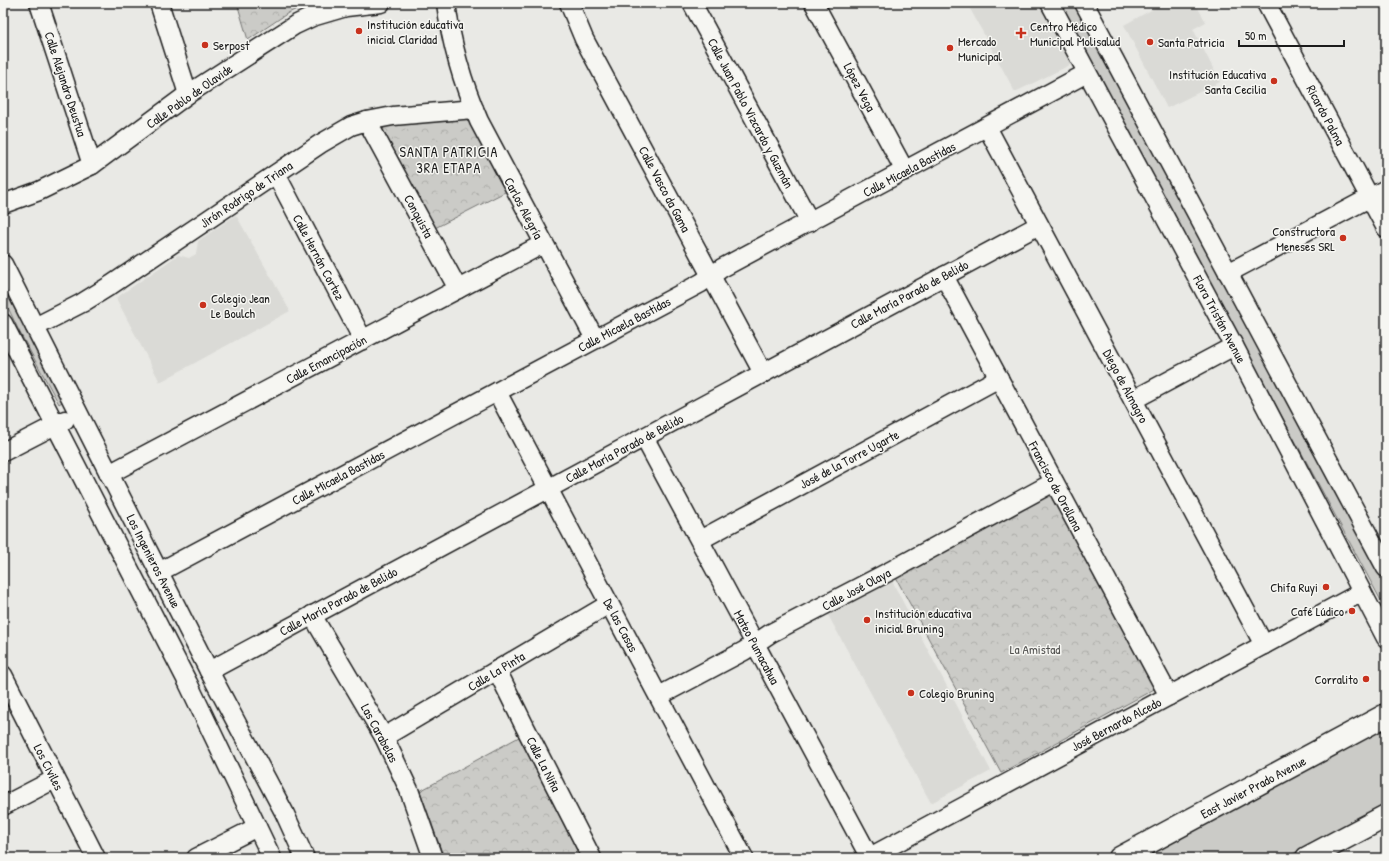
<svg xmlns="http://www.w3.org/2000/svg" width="1389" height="861" font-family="'Patrick Hand',sans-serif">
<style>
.built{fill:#dadad6}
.green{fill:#cbcbc7;stroke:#747472}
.forest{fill:url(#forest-crowns);stroke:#747472}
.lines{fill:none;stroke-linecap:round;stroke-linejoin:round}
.minor-casing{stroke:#1c1c1c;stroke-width:21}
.major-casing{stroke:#1c1c1c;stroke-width:25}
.minor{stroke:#f6f6f2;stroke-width:18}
.major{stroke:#f6f6f2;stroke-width:22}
.poi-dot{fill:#c8321e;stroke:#f6f6f2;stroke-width:1.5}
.labels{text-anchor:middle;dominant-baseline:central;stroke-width:3;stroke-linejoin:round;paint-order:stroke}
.poi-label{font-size:13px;fill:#1c1c1c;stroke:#f6f6f2;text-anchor:start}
.street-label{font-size:13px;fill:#1c1c1c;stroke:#f6f6f2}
.park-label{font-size:13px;fill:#51514f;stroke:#f6f6f2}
.neighbourhood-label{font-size:14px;letter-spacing:1px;fill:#1c1c1c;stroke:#f6f6f2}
</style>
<defs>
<pattern id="forest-crowns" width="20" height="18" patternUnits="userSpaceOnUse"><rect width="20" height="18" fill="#cbcbc7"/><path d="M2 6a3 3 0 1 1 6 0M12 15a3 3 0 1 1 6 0" fill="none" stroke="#aeaeaa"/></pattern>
</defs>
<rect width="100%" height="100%" fill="#e9e9e5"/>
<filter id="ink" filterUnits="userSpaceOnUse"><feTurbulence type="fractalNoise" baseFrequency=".025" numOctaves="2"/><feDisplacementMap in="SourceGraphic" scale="8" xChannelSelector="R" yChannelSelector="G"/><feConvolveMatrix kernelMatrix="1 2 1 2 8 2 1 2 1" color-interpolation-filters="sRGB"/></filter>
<g filter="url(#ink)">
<!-- built -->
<g class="built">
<path d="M967,3H1043L1074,63L1015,92Z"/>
<path d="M1164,3H1195L1206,22L1193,29L1220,82L1167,108L1124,25Z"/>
<path d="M236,215L290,311L160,382L116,298L178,255L189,258L196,254L198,241Z"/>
<path d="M891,579L991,771L931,803L828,615Z"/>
</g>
<!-- green -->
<g class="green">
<path d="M1060,3H1081L1386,574V610Z"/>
<path d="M3,267L68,398L59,404L19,331L3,297Z"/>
<path d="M1386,723V803L1285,858H1142Z"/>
</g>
<!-- forest -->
<g class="forest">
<path d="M237,3H311L288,13L248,40Z"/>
<path d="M463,118L470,121L507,191L431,230L382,130L387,125Z"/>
<path d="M1051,494L1158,687L1001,773L895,576Z"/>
<path d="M519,737L581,858H444L420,791Z"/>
</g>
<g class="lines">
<defs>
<g id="minor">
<path d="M39,3L92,165"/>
<path d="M159,3L188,94"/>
<path d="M446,3C451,43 463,84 479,121L595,339"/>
<path d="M569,3L584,39L763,373"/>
<path d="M692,3L810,222"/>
<path d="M814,3L905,171"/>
<path d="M1050,3L1234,346L1386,638"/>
<path d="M1084,3L1386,568"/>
<path d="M1266,3L1386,228"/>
<path d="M367,121L458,289"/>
<path d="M987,127L1264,645"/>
<path d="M276,174L363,340"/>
<path d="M3,204L39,191L92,165L188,94L295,25L312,17L346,7L381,3"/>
<path d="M3,264L209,671L284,812L305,858"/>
<path d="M1228,273L1386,189"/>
<path d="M944,276L1169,696"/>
<path d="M3,323L188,683L272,858"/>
<path d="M35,327L82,303L111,285L320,144L351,126L367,121L393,116L474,109"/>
<path d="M497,392L744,858"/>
<path d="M1133,400L1234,346"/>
<path d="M644,437L870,858"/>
<path d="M3,452L65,420"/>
<path d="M109,474L543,244"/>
<path d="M700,540L999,378"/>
<path d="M159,572L701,283L722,268L1087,73"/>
<path d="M312,615L384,737L409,790L433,858"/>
<path d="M497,670L524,725L592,858"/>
<path d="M209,671L1039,225"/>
<path d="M3,675L96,858"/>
<path d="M659,696L744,651L771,633L892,570L1054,482"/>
<path d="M384,737L609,604"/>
<path d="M3,806L55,779"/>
<path d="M870,857L1362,592"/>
<path d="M196,858L257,827"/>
</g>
<g id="major">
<path d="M1120,858L1386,715"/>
<path d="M1307,858L1386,816"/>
</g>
</defs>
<!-- minor casing -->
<use href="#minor" class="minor-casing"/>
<!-- major casing -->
<use href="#major" class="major-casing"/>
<!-- minor -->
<use href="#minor" class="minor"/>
<!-- major -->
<use href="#major" class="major"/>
</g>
</g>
<!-- markers -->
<g class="poi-dot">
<circle cx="359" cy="31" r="4"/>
<path d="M1019 27h4v4h4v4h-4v4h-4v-4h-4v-4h4z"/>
<circle cx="1150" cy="42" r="4"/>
<circle cx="205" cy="45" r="4"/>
<circle cx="950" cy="48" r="4"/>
<circle cx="1274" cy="81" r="4"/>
<circle cx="1343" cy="238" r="4"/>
<circle cx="203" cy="305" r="4"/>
<circle cx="1326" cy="587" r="4"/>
<circle cx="1352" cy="611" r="4"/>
<circle cx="867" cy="620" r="4"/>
<circle cx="1366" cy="679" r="4"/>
<circle cx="911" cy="693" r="4"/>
</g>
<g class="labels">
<!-- poi labels -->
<g class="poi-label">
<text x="367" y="24">Institución educativa<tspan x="367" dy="15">inicial Claridad</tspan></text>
<text x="1030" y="26">Centro Médico<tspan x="1030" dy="15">Municipal Molisalud</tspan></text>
<text x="958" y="41">Mercado<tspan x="958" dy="15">Municipal</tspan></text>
<text x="1158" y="42">Santa Patricia</text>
<text x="213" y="45">Serpost</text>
<text x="1266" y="74" text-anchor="end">Institución Educativa<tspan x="1266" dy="15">Santa Cecilia</tspan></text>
<text x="1335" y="231" text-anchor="end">Constructora<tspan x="1335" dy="15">Meneses SRL</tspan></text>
<text x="211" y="298">Colegio Jean<tspan x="211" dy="15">Le Boulch</tspan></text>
<text x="1318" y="587" text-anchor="end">Chifa Ruyi</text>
<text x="1344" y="611" text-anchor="end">Café Lúdico</text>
<text x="875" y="613">Institución educativa<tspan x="875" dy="15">inicial Bruning</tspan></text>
<text x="1358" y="679" text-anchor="end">Corralito</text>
<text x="919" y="693">Colegio Bruning</text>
</g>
<!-- street labels -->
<g class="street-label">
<text transform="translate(66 84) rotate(72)">Calle Alejandro Deustua</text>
<text transform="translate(860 87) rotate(62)">López Vega</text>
<text transform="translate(189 96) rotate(-35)">Calle Pablo de Olavide</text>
<text transform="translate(751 113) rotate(62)">Calle Juan Pablo Vizcardo y Guzmán</text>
<text transform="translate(1326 115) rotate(62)">Ricardo Palma</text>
<text transform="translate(909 169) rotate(-28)">Calle Micaela Bastidas</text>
<text transform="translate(665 189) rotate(62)">Calle Vasco da Gama</text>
<text transform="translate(246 194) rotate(-34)">Jirón Rodrigo de Triana</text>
<text transform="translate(524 208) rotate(62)">Carlos Alegría</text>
<text transform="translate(419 216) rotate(62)">Conquista</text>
<text transform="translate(319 257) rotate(62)">Calle Hernán Cortez</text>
<text transform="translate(909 294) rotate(-28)">Calle María Parado de Belido</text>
<text transform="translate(1220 319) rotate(62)">Flora Tristán Avenue</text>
<text transform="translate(624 324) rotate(-28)">Calle Micaela Bastidas</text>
<text transform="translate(326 359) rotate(-28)">Calle Emancipación</text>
<text transform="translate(1126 386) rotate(62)">Diego de Almagro</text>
<text transform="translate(624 448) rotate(-28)">Calle María Parado de Belido</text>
<text transform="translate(849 459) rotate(-28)">José de la Torre Ugarte</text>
<text transform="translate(338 477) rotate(-28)">Calle Micaela Bastidas</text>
<text transform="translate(1056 486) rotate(62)">Francisco de Orellana</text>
<text transform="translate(154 561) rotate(63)">Los Ingenieros Avenue</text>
<text transform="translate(856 589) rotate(-28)">Calle José Olaya</text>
<text transform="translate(338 601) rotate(-28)">Calle María Parado de Belido</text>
<text transform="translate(621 625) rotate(62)">De las Casas</text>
<text transform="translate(757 647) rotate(62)">Mateo Pumacahua</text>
<text transform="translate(496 671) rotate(-31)">Calle La Pinta</text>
<text transform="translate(1116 724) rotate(-28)">José Bernardo Alcedo</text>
<text transform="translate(380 733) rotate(62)">Las Carabelas</text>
<text transform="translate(544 764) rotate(63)">Calle La Niña</text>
<text transform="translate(49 767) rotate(63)">Los Civiles</text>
<text transform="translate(1253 787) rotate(-28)">East Javier Prado Avenue</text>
</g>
<!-- park labels -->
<g class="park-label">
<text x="1035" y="649">La Amistad</text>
</g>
<!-- neighbourhood labels -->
<g class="neighbourhood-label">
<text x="449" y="151">SANTA PATRICIA<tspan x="449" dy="16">3RA ETAPA</tspan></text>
</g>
</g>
<!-- margin -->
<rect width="1389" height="861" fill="none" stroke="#f6f6f2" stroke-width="16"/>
<rect x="8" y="8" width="1373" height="845" fill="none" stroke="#1c1c1c" stroke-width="1.5" filter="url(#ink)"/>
<!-- scale -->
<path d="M1239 40v6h105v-6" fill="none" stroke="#1c1c1c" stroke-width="2"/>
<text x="1245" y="40" font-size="12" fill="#1c1c1c" stroke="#f6f6f2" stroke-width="3" paint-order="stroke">50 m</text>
</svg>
